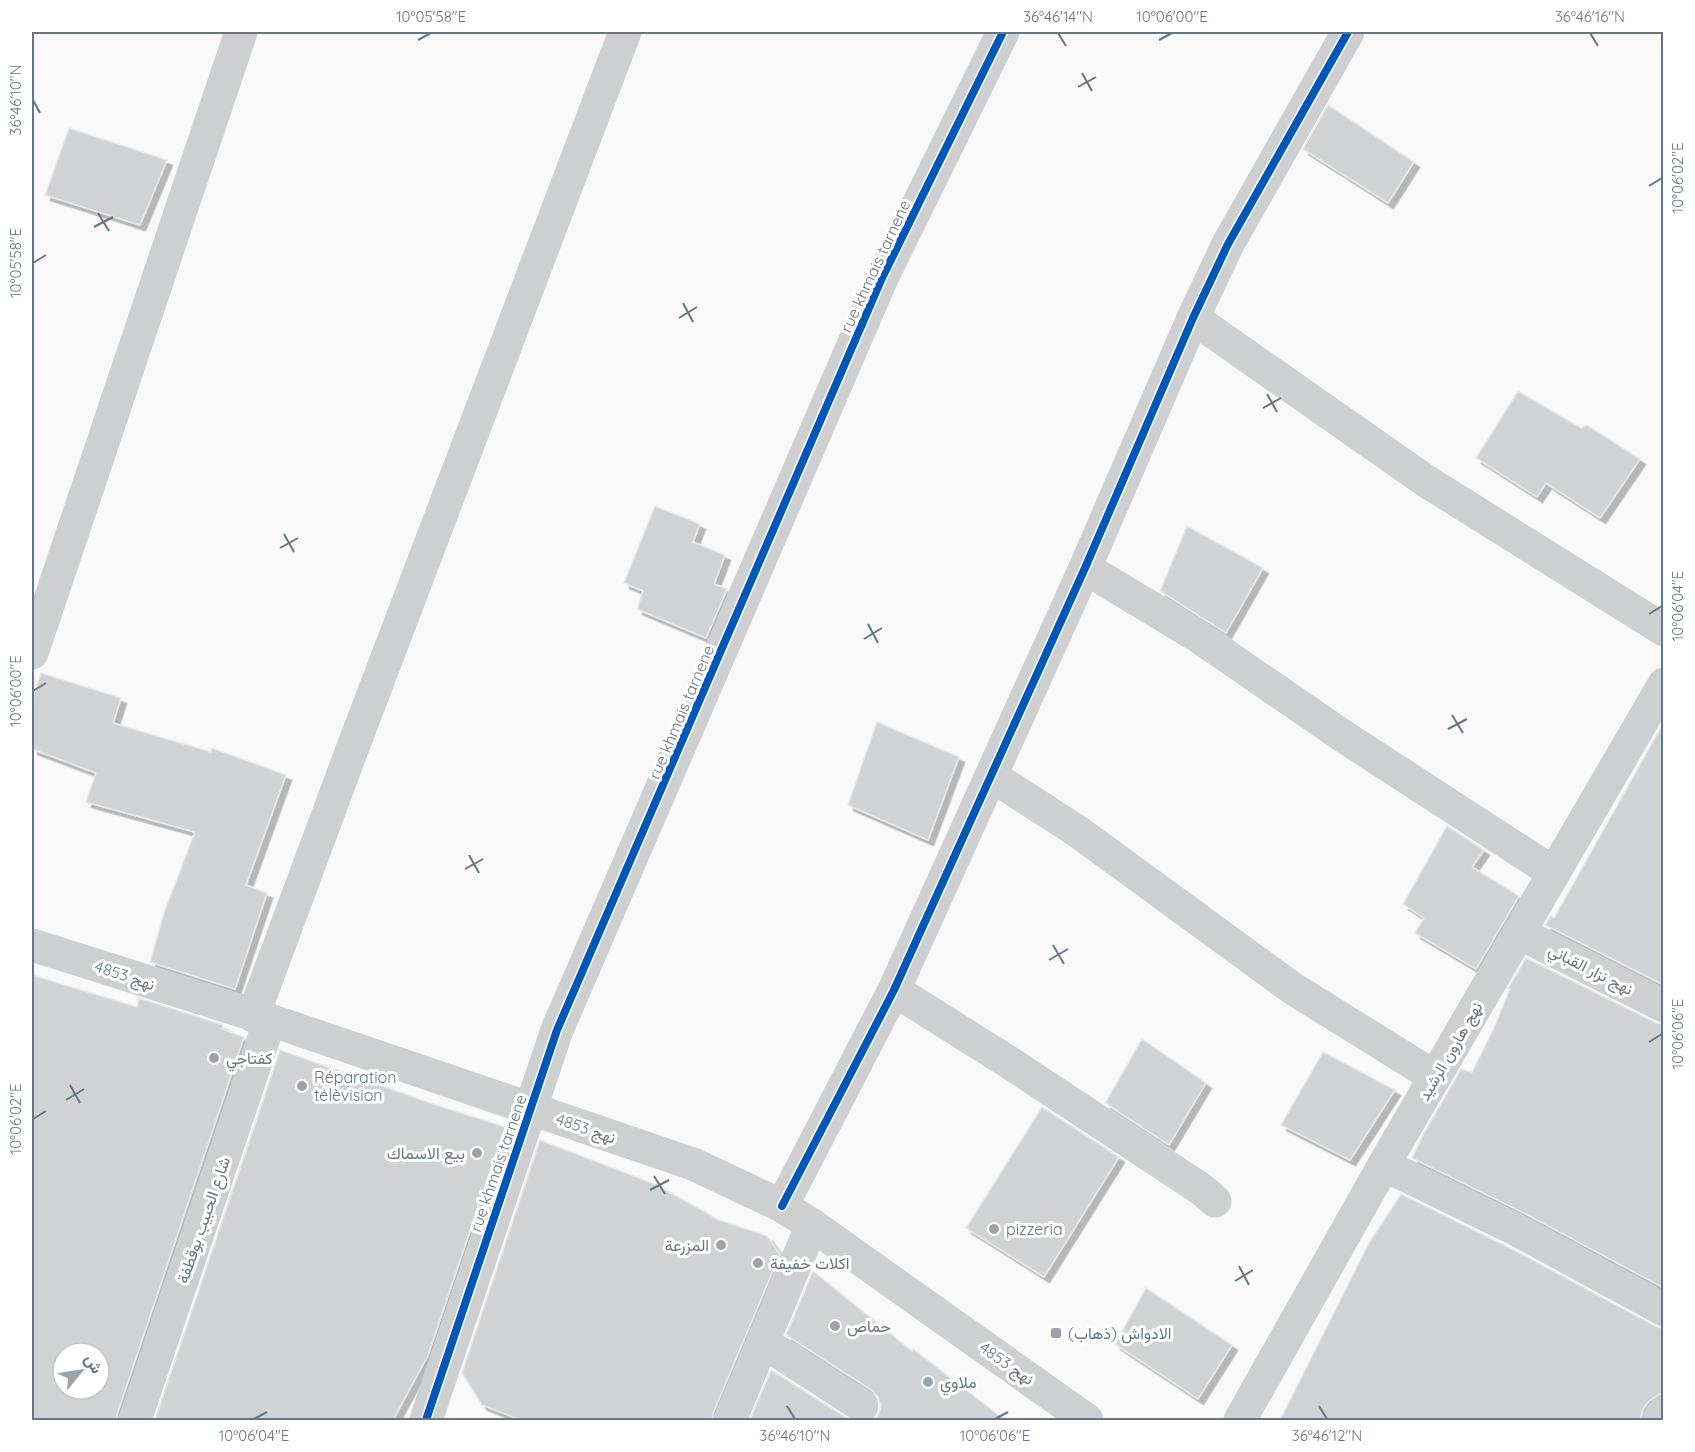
<svg xmlns="http://www.w3.org/2000/svg" width="1695" height="1452" font-family="Quicksand,Vazirmatn,sans-serif">
<style>
.building{fill:#d0d2d3;stroke:#e8e8e8;stroke-width:1.5;fill-rule:evenodd;filter:url(#shadow)}
.lines{fill:none;stroke-linecap:round;stroke-linejoin:round}
.minor{stroke:#cecfd0;stroke-width:33}
.cycleway-casing{stroke:#fff;stroke-width:11}
.cycleway{stroke:#0057b8;stroke-width:8}
.ticks{fill:none;stroke:#657683;stroke-width:2}
.poi-dot{fill:#99a4ac;stroke:#fff;stroke-width:2}
.labels{text-anchor:middle;dominant-baseline:central;stroke-width:6;stroke-linejoin:round;paint-order:stroke}
.street-label{font-size:16px;fill:#657683;stroke:#fff}
.poi-label{font-size:16px;fill:#657683;stroke:#fff;text-anchor:start}
.neatline{fill:none;stroke:#657683;stroke-width:2}
.ticks-label{font-size:15px;text-anchor:middle;fill:#657683}
</style>
<defs>
<filter id="shadow"><feDropShadow dx="5.5" dy="5.5" stdDeviation="0" flood-color="#0004"/></filter>
</defs>
<rect width="100%" height="100%" fill="#f9f9f9"/>
<!-- building -->
<g class="building">
<path d="M1328,105L1414,162L1388,203L1303,149Z"/>
<path d="M69,128L167,160L140,225L45,195Z"/>
<path d="M1518,391L1581,428L1587,425L1640,459L1600,518L1546,483L1537,497L1476,458Z"/>
<path d="M655,506L700,524L693,542L725,555L714,584L727,589L706,638L637,609L643,591L624,583Z"/>
<path d="M1187,526L1263,568L1226,633L1160,591Z"/>
<path d="M41,673L121,698L113,723L211,752L212,748L286,775L246,885L267,893L235,989L150,962L165,910L195,832L86,802L96,773L32,749V701Z"/>
<path d="M877,722L959,757L928,840L848,805Z"/>
<path d="M1664,722V985L1545,925L1551,916L1554,918Z"/>
<path d="M1447,826L1484,850L1472,867L1519,896L1476,969L1415,933L1424,918L1403,904Z"/>
<path d="M1526,958L1656,1023L1664,1024V1288L1528,1215L1412,1158L1424,1133L1461,1069L1472,1072L1493,1030L1510,989L1508,988Z"/>
<path d="M32,975L137,1007L139,998L223,1025L222,1029L244,1037L117,1414V1420H32ZM63,1353H99V1389H63Z"/>
<path d="M1142,1039L1206,1083L1169,1145L1105,1103Z"/>
<path d="M280,1050L436,1105L505,1127L428,1355L393,1420H155Z"/>
<path d="M1323,1052L1395,1090L1350,1160L1281,1125Z"/>
<path d="M1042,1107L1119,1157L1044,1277L966,1228Z"/>
<path d="M540,1140L657,1185L719,1220L767,1236L780,1254L713,1413L712,1420H521L482,1405L462,1373Z"/>
<path d="M1401,1194L1510,1248L1655,1326L1664,1329V1391L1649,1401L1643,1409L1640,1420H1280L1369,1243Z"/>
<path d="M813,1271L912,1351L913,1349L1005,1420H873L878,1416L881,1406L878,1397L873,1391L786,1335Z"/>
<path d="M1146,1288L1232,1345L1198,1399L1115,1344Z"/>
<path d="M771,1370L850,1420H750Z"/>
</g>
<g class="lines">
<!-- minor -->
<g class="minor">
<path d="M1193,318L1426,481L1664,630"/>
<path d="M1085,568L1196,635L1343,736L1554,873"/>
<path d="M32,653L241,32"/>
<path d="M992,776L1077,831L1292,988L1435,1077"/>
<path d="M1519,933L1664,1006"/>
<path d="M32,945L270,1020L693,1164L782,1206L812,1225L1087,1420"/>
<path d="M894,990L1007,1061L1201,1189L1215,1201"/>
<path d="M253,1016L353,747L625,32"/>
<path d="M1384,1165L1519,1231L1664,1310"/>
<path d="M782,1206L894,990L1085,568L1193,318L1228,244L1348,32"/>
<path d="M763,1342L862,1406"/>
<path d="M135,1420L270,1020"/>
<path d="M426,1420L557,1030L882,278L1003,32"/>
<path d="M730,1420L812,1225"/>
<path d="M1240,1420L1390,1154L1664,684"/>
<path d="M1658,1420L1664,1412"/>
</g>
<defs>
<g id="cycleway">
<path d="M782,1206L894,990L1085,568L1193,318L1228,244L1348,32"/>
<path d="M426,1420L557,1030L882,278L1003,32"/>
</g>
</defs>
<!-- cycleway casing -->
<use href="#cycleway" class="cycleway-casing"/>
<!-- cycleway -->
<use href="#cycleway" class="cycleway"/>
</g>
<!-- ticks -->
<path class="ticks" d="M1058,33L1066,46M1590,33L1598,46M418,40L431,33M1159,40L1172,33M1082,73L1092,91M1078,87L1096,77M33,100L40,113M1649,186L1662,178M98,213L109,231M94,227L113,217M33,263L46,255M683,303L693,322M679,318L697,307M1267,394L1277,412M1263,408L1281,398M284,534L294,552M280,548L298,538M1649,614L1662,606M868,624L878,643M864,639L882,628M33,691L46,683M1452,715L1463,733M1448,729L1467,719M469,855L479,873M465,869L483,859M1053,945L1064,964M1049,960L1068,949M1649,1042L1662,1034M70,1085L80,1103M66,1100L84,1089M33,1119L46,1111M654,1176L665,1194M650,1190L669,1180M1239,1266L1249,1285M1235,1281L1253,1270M787,1406L795,1419M1319,1406L1327,1419M254,1419L267,1412M995,1419L1008,1412"/>
<!-- markers -->
<g class="poi-dot">
<circle cx="214" cy="1058" r="6"/>
<circle cx="302" cy="1086" r="6"/>
<circle cx="477" cy="1153" r="6"/>
<circle cx="994" cy="1229" r="6"/>
<circle cx="721" cy="1245" r="6"/>
<circle cx="758" cy="1263" r="6"/>
<circle cx="835" cy="1326" r="6"/>
<rect x="1050" y="1327" width="12" height="12" rx="3"/>
<circle cx="928" cy="1382" r="6"/>
</g>
<g class="labels">
<!-- street labels -->
<g class="street-label">
<text transform="translate(875 266) rotate(-65)">rue khmais tarnene</text>
<text transform="translate(681 712) rotate(-67)">rue khmais tarnene</text>
<text transform="translate(1591 969) rotate(27)">نهج نزار القباني</text>
<text transform="translate(125 975) rotate(18)">نهج 4853</text>
<text transform="translate(1450 1051) rotate(-60)">نهج هارون الرشيد</text>
<text transform="translate(586 1128) rotate(19)">نهج 4853</text>
<text transform="translate(498 1163) rotate(-71)">rue khmais tarnene</text>
<text transform="translate(203 1220) rotate(-71)">شارع الحبيب بوقطفة</text>
<text transform="translate(1007 1363) rotate(35)">نهج 4853</text>
</g>
<!-- poi labels -->
<g class="poi-label">
<text x="226" y="1058">كفتاجي</text>
<text x="314" y="1077">Réparation<tspan x="314" dy="18">télèvision</tspan></text>
<text x="465" y="1153" text-anchor="end">بيع الاسماك</text>
<text x="1006" y="1229">pizzeria</text>
<text x="709" y="1245" text-anchor="end">المزرعة</text>
<text x="770" y="1263">اكلات خفيفة</text>
<text x="847" y="1326">حماص</text>
<text x="1068" y="1333">الادواش (ذهاب)</text>
<text x="940" y="1382">ملاوي</text>
</g>
</g>
<!-- border -->
<rect width="1695" height="1452" fill="none" stroke="#ffffff" stroke-width="66"/>
<!-- north arrow -->
<g transform="translate(81 1371) rotate(60)"><circle r="28" fill="#ffffff" stroke="#c1c8cd" stroke-width="1.5"/>
<path d="M0-4.5L10 22L0 15L-10 22Z" fill="#99a4ac"/>
<text y="-9" font-size="16" font-weight="bold" text-anchor="middle" fill="#657683">ش</text>
</g>
<rect x="33" y="33" width="1629" height="1386" class="neatline"/>
<g class="ticks-label">
<text x="431" y="22">10°05'58"E</text>
<text x="1058" y="22">36°46'14"N</text>
<text x="1172" y="22">10°06'00"E</text>
<text x="1590" y="22">36°46'16"N</text>
<text transform="translate(16 100) rotate(-90)" y="5">36°46'10"N</text>
<text transform="translate(1678 178) rotate(-90)" y="5">10°06'02"E</text>
<text transform="translate(16 263) rotate(-90)" y="5">10°05'58"E</text>
<text transform="translate(1678 606) rotate(-90)" y="5">10°06'04"E</text>
<text transform="translate(16 691) rotate(-90)" y="5">10°06'00"E</text>
<text transform="translate(1678 1034) rotate(-90)" y="5">10°06'06"E</text>
<text transform="translate(16 1119) rotate(-90)" y="5">10°06'02"E</text>
<text x="254" y="1441">10°06'04"E</text>
<text x="795" y="1441">36°46'10"N</text>
<text x="995" y="1441">10°06'06"E</text>
<text x="1327" y="1441">36°46'12"N</text>
</g>
</svg>
